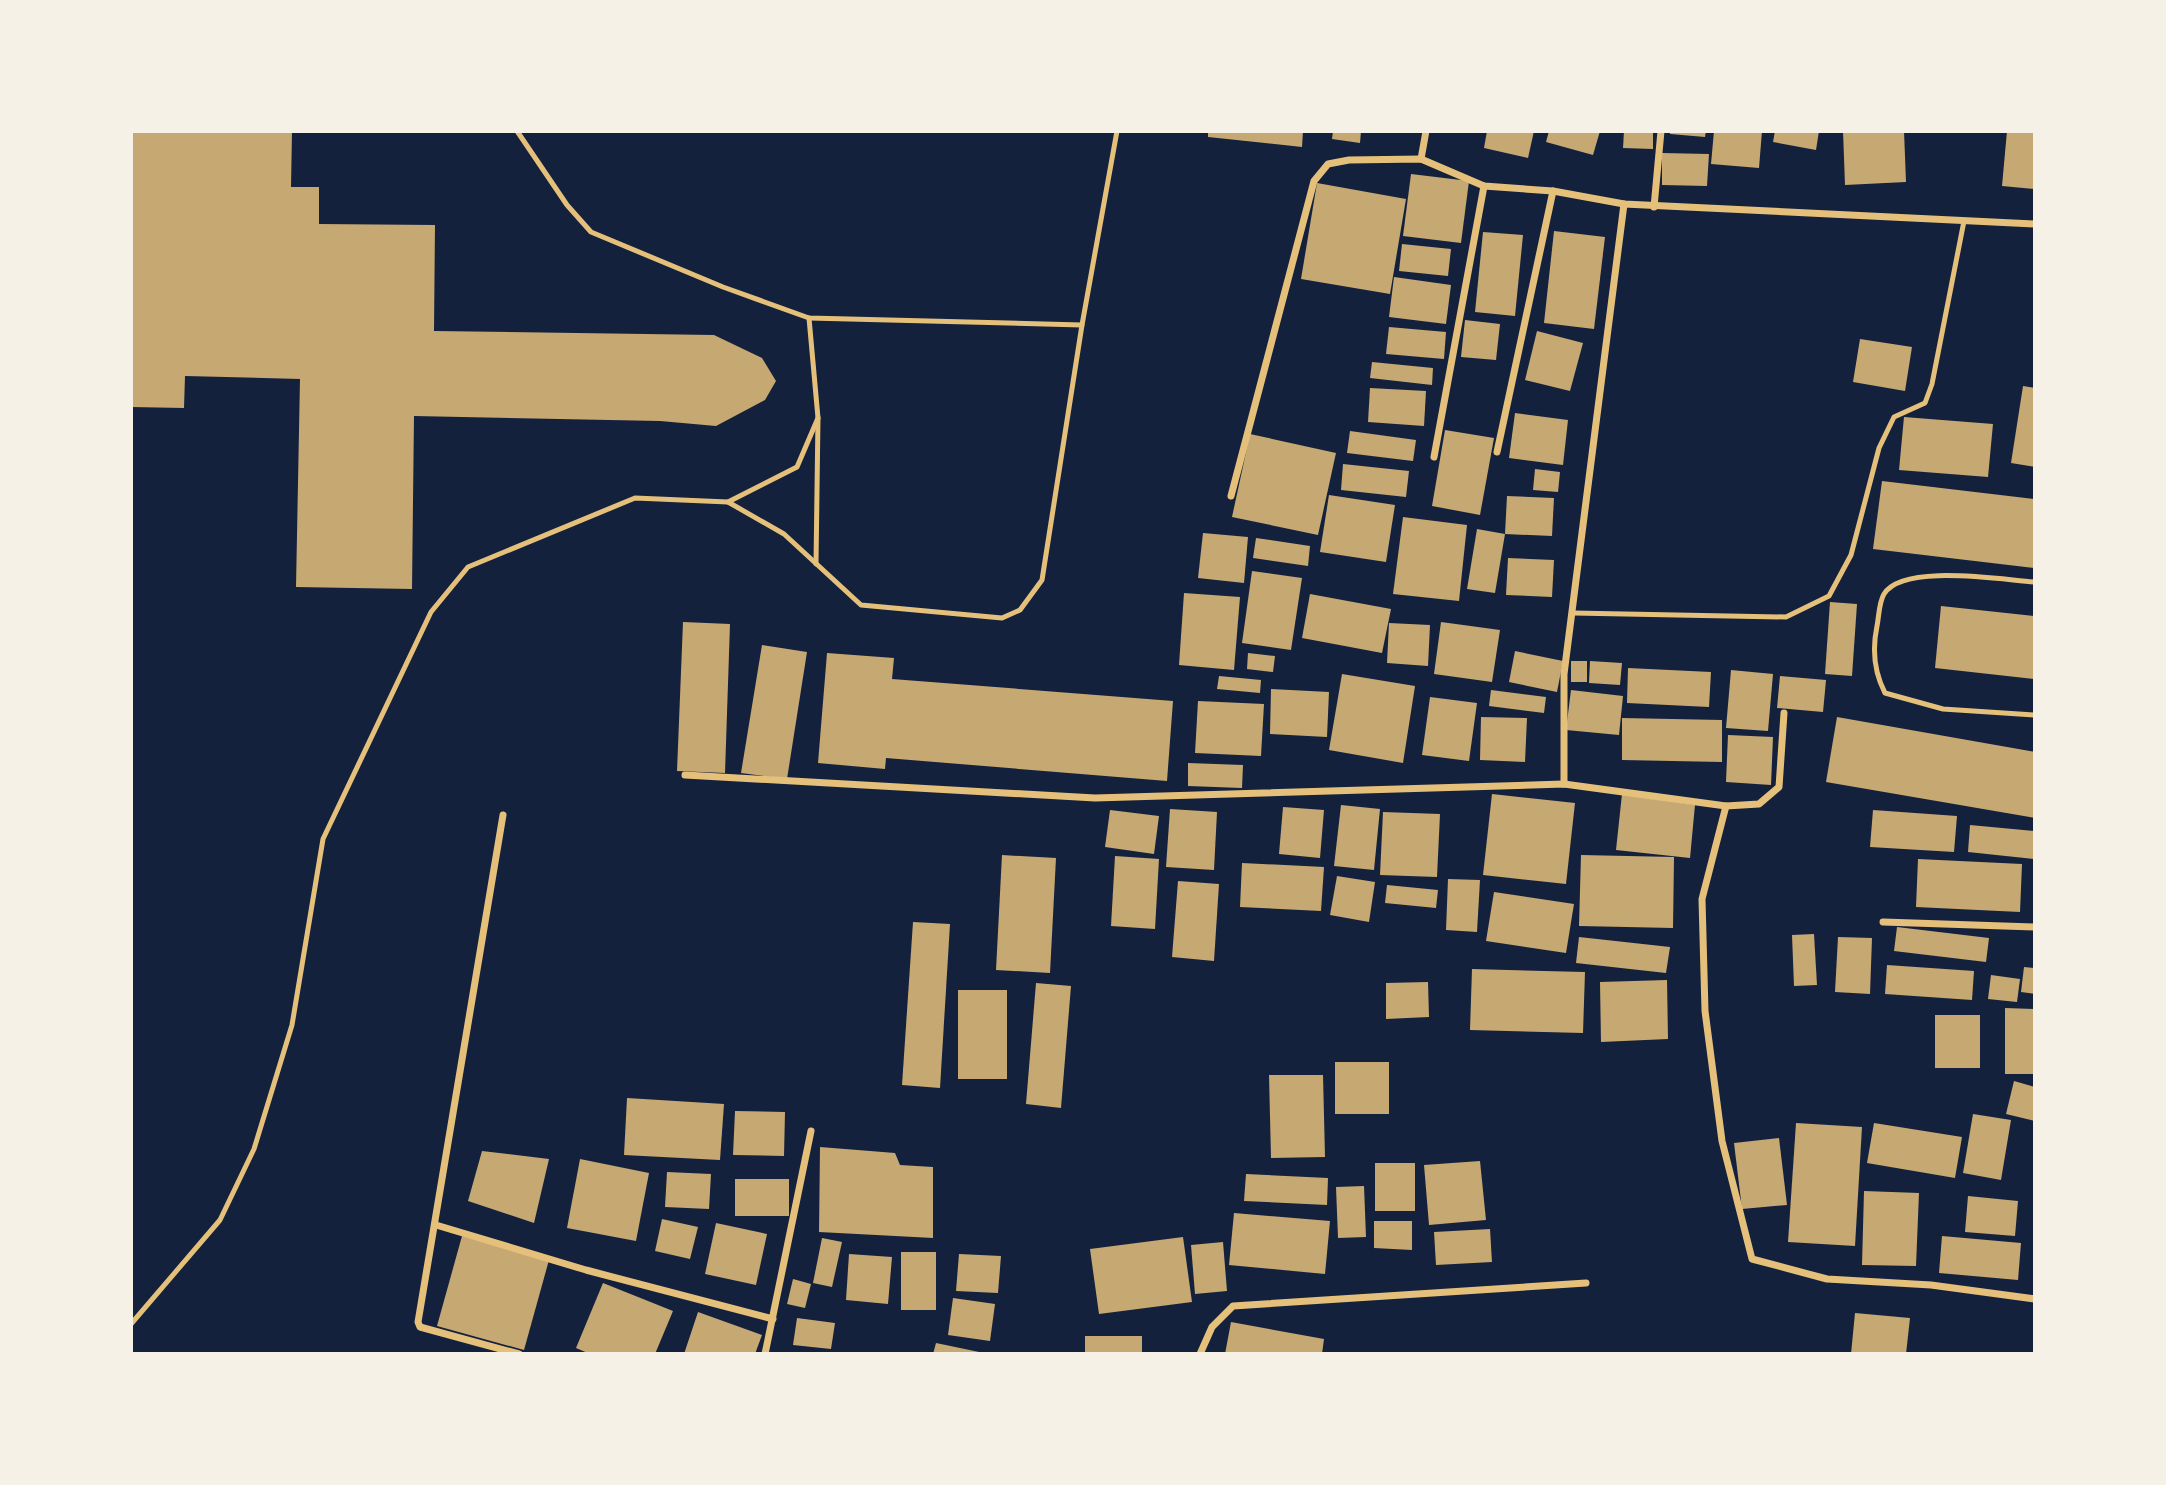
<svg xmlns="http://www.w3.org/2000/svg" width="2166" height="1485" font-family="'Noto Sans',sans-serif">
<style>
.building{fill:#c6a872}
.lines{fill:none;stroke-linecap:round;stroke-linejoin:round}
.service{stroke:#e5c07b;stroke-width:5}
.minor{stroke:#e5c07b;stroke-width:7}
</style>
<rect width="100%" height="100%" fill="#14213d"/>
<!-- building -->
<g class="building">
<path d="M131,131H292L291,187H319V224L435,225L434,331L714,335L762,358L776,381L765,400L716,426L660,421L414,416L412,589L296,587L300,379L185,376L184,408L131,407Z"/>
<path d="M1208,131H1303L1302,147L1208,137Z"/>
<path d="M1333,131H1361L1360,143L1332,139Z"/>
<path d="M1487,131H1534L1528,158L1484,148Z"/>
<path d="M1549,131H1600L1593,155L1546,142Z"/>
<path d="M1624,131H1653V149L1623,148Z"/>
<path d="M1670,131H1706L1705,137L1670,134Z"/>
<path d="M1714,131H1762L1759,168L1711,164Z"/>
<path d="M1775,131H1819L1816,150L1773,142Z"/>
<path d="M1843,131H1904L1906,182L1845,185Z"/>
<path d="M2007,131H2035V189L2002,186Z"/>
<path d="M1662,153L1709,154L1707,186L1662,185Z"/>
<path d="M1411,174L1469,181L1461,243L1403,236Z"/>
<path d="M1317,183L1406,199L1390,294L1301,279Z"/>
<path d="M1554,231L1605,237L1594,329L1544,323Z"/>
<path d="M1483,232L1523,235L1515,316L1475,312Z"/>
<path d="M1402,244L1451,249L1448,276L1399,271Z"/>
<path d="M1394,277L1451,285L1446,324L1389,317Z"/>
<path d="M1465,320L1500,324L1496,360L1461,357Z"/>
<path d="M1389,327L1446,332L1444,359L1386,354Z"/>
<path d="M1537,331L1583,343L1570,391L1525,380Z"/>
<path d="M1860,339L1912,347L1905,391L1853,382Z"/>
<path d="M1372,362L1433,368L1432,385L1370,378Z"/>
<path d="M2023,386L2035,388V467L2011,463Z"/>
<path d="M1370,388L1426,391L1424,426L1368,422Z"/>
<path d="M1515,413L1568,420L1563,465L1509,458Z"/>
<path d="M1904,417L1993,424L1988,477L1899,470Z"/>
<path d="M1445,430L1494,438L1480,515L1432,506Z"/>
<path d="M1350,431L1416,440L1413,461L1347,453Z"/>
<path d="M1250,434L1336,453L1318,535L1232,517Z"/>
<path d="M1343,464L1409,471L1406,497L1341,490Z"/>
<path d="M1535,469L1560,472L1558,492L1533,490Z"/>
<path d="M1882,481L2035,499V568L1873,549Z"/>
<path d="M1329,495L1395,505L1386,562L1320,552Z"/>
<path d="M1507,496L1554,498L1552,536L1505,534Z"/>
<path d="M1403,517L1467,525L1459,601L1393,594Z"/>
<path d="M1477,529L1505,534L1495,593L1467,589Z"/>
<path d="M1203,533L1248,537L1244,583L1198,578Z"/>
<path d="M1256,538L1310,546L1308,566L1253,558Z"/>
<path d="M1508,558L1554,560L1552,597L1506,595Z"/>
<path d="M1252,571L1302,578L1291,650L1242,643Z"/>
<path d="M1184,593L1240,597L1234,670L1179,665Z"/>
<path d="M1310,594L1391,609L1382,653L1302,638Z"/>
<path d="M1830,602L1857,604L1852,676L1825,674Z"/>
<path d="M1941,606L2035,616V679L1935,668Z"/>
<path d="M683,622L730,624L725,773L677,771Z"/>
<path d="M1441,622L1500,630L1492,682L1434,674Z"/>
<path d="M1389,623L1430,625L1428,666L1387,663Z"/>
<path d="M762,645L807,652L787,779L741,773Z"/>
<path d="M1515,651L1563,661L1557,692L1509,682Z"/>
<path d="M827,653L894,658L892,679L1173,701L1167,781L886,758L885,769L818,763Z"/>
<path d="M1248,653L1275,656L1273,672L1247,669Z"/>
<rect x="1571" y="661" width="16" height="21"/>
<path d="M1590,661L1622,663L1620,685L1589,683Z"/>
<path d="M1628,668L1711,672L1709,707L1627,703Z"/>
<path d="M1731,670L1773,674L1768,731L1726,728Z"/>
<path d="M1342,674L1415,686L1403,763L1329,750Z"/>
<path d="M1219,676L1261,680L1260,693L1217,689Z"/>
<path d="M1780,676L1826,680L1823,712L1777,708Z"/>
<path d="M1271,689L1329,692L1327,737L1270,734Z"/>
<path d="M1491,690L1546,697L1544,713L1489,706Z"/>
<path d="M1571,690L1623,696L1619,735L1566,730Z"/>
<path d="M1430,697L1477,703L1469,761L1422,755Z"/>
<path d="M1198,701L1264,704L1261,756L1195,753Z"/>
<path d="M1481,717L1527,718L1525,762L1480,760Z"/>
<path d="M1837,717L2035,752V818L1826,782Z"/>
<path d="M1622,718L1722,720V762L1622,760Z"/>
<path d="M1728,735L1773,737L1771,785L1726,782Z"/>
<path d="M1188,763L1243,765L1242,788L1188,786Z"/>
<path d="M1492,794L1575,803L1566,884L1483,875Z"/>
<path d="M1622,794L1695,805L1690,858L1616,850Z"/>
<path d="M1341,805L1380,809L1374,870L1334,866Z"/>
<path d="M1283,807L1324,810L1320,858L1279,854Z"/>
<path d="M1170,809L1217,812L1214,870L1166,867Z"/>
<path d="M1110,810L1159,816L1154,854L1105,847Z"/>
<path d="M1873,810L1957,816L1954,852L1870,847Z"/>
<path d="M1383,812L1440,814L1437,877L1380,875Z"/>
<path d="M1970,825L2035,831V859L1968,852Z"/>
<path d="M1002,855L1056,858L1050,973L996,970Z"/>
<path d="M1581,855L1674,857L1673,928L1579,926Z"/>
<path d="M1115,856L1159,859L1155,929L1111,926Z"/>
<path d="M1918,859L2022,864L2020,912L1916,907Z"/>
<path d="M1242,863L1324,867L1321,911L1240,907Z"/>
<path d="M1337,876L1375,882L1369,922L1330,915Z"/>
<path d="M1448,879L1480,880L1477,932L1446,930Z"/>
<path d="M1178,881L1219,884L1214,961L1172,957Z"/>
<path d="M1387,885L1438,890L1436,908L1385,903Z"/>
<path d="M1494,892L1574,904L1566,953L1486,941Z"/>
<path d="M913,922L950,924L940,1088L902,1085Z"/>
<path d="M1897,927L1989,938L1986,962L1894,951Z"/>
<path d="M1814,934L1817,985L1794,986L1792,935Z"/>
<path d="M1579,937L1670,947L1666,973L1576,963Z"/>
<path d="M1838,937L1872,938L1870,994L1835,992Z"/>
<path d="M1887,965L1974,971L1972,1000L1885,994Z"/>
<path d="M2024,967L2035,968V994L2021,992Z"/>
<path d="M1472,969L1585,972L1583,1033L1470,1030Z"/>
<path d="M1991,975L2020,979L2017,1002L1988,999Z"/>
<path d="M1667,980L1668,1039L1601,1042L1600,982Z"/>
<path d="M1428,982L1429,1017L1386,1019V983Z"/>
<path d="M1036,983L1071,986L1061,1108L1026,1104Z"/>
<rect x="958" y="990" width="49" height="89"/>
<path d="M2005,1008L2035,1009V1074H2005Z"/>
<rect x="1935" y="1015" width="45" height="53"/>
<rect x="1335" y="1062" width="54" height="52"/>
<path d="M1269,1075H1323L1325,1157L1271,1158Z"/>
<path d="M2014,1081L2035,1087V1121L2006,1114Z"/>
<path d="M627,1098L724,1104L720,1160L624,1155Z"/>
<path d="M735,1111L785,1112L784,1156L733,1155Z"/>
<path d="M1973,1114L2011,1120L2001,1180L1963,1173Z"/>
<path d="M1796,1123L1862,1127L1855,1246L1788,1242Z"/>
<path d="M1874,1123L1962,1137L1955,1178L1867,1163Z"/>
<path d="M1779,1138L1787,1205L1742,1209L1734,1143Z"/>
<path d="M820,1147L895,1153L900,1165L933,1167V1238L819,1232Z"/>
<path d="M482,1151L549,1159L534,1223L468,1201Z"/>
<path d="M580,1159L649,1173L636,1241L567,1228Z"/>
<path d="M1480,1161L1486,1220L1429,1225L1424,1165Z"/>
<rect x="1375" y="1163" width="40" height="48"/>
<path d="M667,1172L711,1174L709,1209L665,1207Z"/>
<path d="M1246,1174L1328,1178L1327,1205L1244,1201Z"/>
<rect x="735" y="1179" width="54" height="37"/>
<path d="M1364,1186L1366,1237L1338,1238L1336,1187Z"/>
<path d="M1864,1191L1919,1193L1916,1266L1862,1265Z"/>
<path d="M1968,1196L2018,1201L2015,1236L1965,1232Z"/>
<path d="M1234,1213L1330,1221L1325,1274L1229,1265Z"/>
<path d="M662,1219L698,1227L690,1259L655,1251Z"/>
<path d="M1374,1221H1412V1250L1374,1248Z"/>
<path d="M716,1223L767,1234L756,1285L705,1274Z"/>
<path d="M1490,1229L1492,1262L1436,1265L1434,1232Z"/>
<path d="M462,1236L549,1260L524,1350L437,1326Z"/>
<path d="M1942,1236L2021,1243L2018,1280L1939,1273Z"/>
<path d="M1183,1237L1192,1302L1099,1314L1090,1249Z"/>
<path d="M822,1238L842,1242L832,1287L813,1283Z"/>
<path d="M1223,1242L1227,1291L1195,1294L1191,1245Z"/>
<rect x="901" y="1252" width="35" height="58"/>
<path d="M849,1254L892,1257L888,1304L846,1300Z"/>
<path d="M959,1254L1001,1256L998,1293L956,1291Z"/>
<path d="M793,1279L811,1284L805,1308L787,1304Z"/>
<path d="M603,1283L673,1311L655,1354H590L576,1348Z"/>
<path d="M953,1298L995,1304L990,1341L948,1335Z"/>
<path d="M698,1312L762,1335L755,1354H684Z"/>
<path d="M1855,1313L1910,1318L1906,1354H1851Z"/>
<path d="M797,1318L835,1323L831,1349L793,1345Z"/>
<path d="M1231,1322L1324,1339L1322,1354H1225Z"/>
<rect x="1085" y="1336" width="57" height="18"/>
<path d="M936,1343L984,1353V1354H933Z"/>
</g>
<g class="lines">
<!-- service -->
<g class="service">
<path d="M517,131L567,205L591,232L723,287L809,318L1082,325"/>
<path d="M809,318L818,418L816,564"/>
<path d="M728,502L784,534L861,605L1002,618L1020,610L1042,580L1082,325L1117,131"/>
<path d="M2035,582C2002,580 1903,563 1884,594C1879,602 1879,616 1877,626C1872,650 1874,672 1885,693L1943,709L2035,715"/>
<path d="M1573,613L1786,617L1829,596L1851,555L1879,448L1894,417L1925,403L1932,384L1964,221"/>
<path d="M131,1324L220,1220L254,1149L292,1025L323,839L431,612L468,567L635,498L728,502L797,467L818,418"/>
</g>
<!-- minor -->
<g class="minor">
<path d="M1421,159L1426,131"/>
<path d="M1654,207L1661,131"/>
<path d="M1497,452L1553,191"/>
<path d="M1434,457L1484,186"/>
<path d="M1231,496L1314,181L1328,164L1349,160L1421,159L1484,186L1553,191L1624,204L2035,224"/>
<path d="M685,775L1095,798L1564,784L1726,806L1759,804L1779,787L1784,713"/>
<path d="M1564,784V674L1624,204"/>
<path d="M1726,806L1702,899L1705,1011L1722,1141L1752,1259L1827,1279L1931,1285L2035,1299"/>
<path d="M503,815L418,1322L420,1327L519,1354"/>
<path d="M1883,922L2035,927"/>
<path d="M436,1225L586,1270L773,1319"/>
<path d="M765,1354L811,1131"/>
<path d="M1200,1354L1212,1327L1233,1306L1586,1283"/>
</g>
</g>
<!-- border -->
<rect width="2166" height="1485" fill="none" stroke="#f6f1e7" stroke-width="266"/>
</svg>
